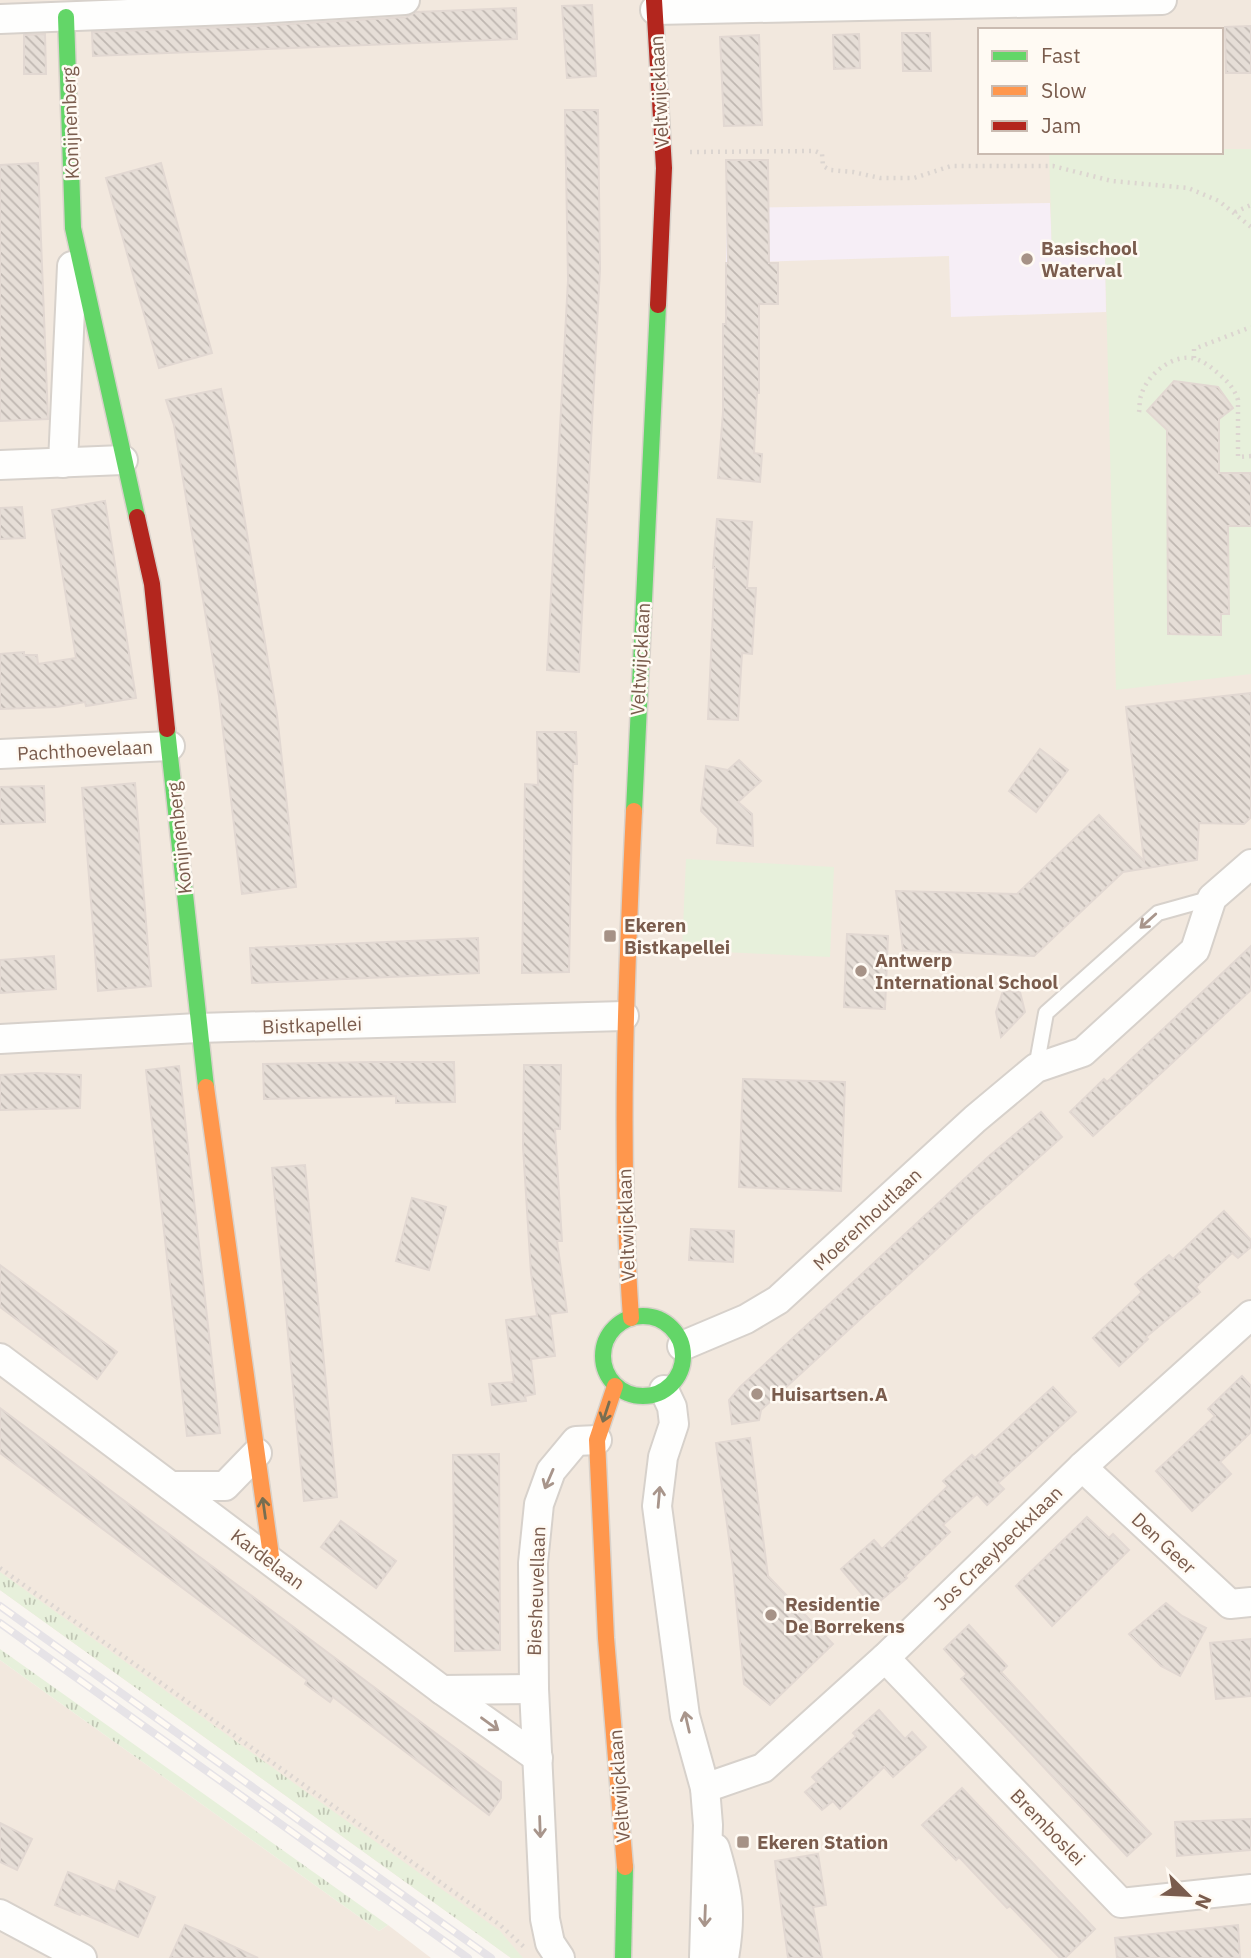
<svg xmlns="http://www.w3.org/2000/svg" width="1251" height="1958" font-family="'IBM Plex Sans',sans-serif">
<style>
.residential{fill:#f2e8de;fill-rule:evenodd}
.education{fill:#f6eef6}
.grass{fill:url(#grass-tufts)}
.garden{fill:#e7f0db}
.building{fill:url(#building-back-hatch);stroke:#e2d8d2;stroke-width:2}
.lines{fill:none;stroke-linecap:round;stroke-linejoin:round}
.lane-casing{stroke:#d7d1cb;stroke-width:18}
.street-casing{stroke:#d7d1cb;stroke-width:32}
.fast-casing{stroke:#d9d2cb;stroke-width:19}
.slow-casing{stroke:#d9d2cb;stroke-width:19}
.jam-casing{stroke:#d9d2cb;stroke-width:19}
.path{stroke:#dcd5d0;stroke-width:4.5;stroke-dasharray:2 5;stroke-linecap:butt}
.lane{stroke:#fefefd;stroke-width:14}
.street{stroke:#fefefd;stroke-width:28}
.fast{stroke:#63d668;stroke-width:16}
.slow{stroke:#ff974d;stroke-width:16}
.jam{stroke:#b3261e;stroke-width:16}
.rail-casing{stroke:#e6e3e7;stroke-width:8}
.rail{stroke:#fffaf3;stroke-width:5;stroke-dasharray:16;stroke-linecap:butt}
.oneway{stroke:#a8958b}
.oneway2{stroke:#776e51}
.poi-dot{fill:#a69286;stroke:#fffaf3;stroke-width:2.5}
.labels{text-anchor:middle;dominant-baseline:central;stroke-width:5;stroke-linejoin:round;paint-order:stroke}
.street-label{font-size:19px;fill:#7a5c4d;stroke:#fffaf3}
.poi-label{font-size:19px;font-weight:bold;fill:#7a5c4d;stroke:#fffaf3;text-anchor:start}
</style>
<defs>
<pattern id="grass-tufts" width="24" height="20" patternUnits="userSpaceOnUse" patternTransform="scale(1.75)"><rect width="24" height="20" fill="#e7f0db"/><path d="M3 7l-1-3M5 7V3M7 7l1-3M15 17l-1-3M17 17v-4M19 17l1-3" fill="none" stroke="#c0c6b4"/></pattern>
<pattern id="building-back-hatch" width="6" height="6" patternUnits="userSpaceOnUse" patternTransform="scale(1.75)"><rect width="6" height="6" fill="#e6ded7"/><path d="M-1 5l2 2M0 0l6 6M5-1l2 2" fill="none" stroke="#bfb7b1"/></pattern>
</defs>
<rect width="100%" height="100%" fill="#f9f5f0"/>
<!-- residential -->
<g class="residential">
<path d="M0,0H1251V1958H511L0,1590ZM980,30H1221V152H980Z"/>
<path d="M0,1660L379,1931L388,1925L431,1958H0Z"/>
</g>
<!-- education -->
<path class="education" d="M1050,203L1052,251L1105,252L1106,312L951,317L949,256L726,263L727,208Z"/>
<!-- grass -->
<g class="grass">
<path d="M0,1572L500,1931L523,1958H511L0,1590Z"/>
<path d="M0,1649L388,1925L379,1931L0,1660Z"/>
</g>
<!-- garden -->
<g class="garden">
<path d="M1221,149H1251V674L1116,690L1105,253L1052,251L1049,152H1221Z"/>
<path d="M686,859L834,867L830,957L682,950Z"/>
</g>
<!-- building -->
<g class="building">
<path d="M592,5L596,76L567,78L562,6Z"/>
<path d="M516,8L517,39L93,56L92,32L257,26L406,17L416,12Z"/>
<path d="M1251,26V73H1226L1225,27Z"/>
<path d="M902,33H930L931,71H903Z"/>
<path d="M45,34L46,74H24V35Z"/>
<path d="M859,34L860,68L834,69L833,35Z"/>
<path d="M759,35L762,125L724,126L720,37Z"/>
<path d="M565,110H598L600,269L579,672L547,670L568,280Z"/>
<path d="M726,160H768L769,263H778V304H759V393H757L754,453L762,454L760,482L718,478L723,412V324H726V263H728Z"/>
<path d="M38,163L48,419L0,421V165Z"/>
<path d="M161,163L212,353L159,368L106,178Z"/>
<path d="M1174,381L1218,387L1233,408L1219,419V473H1251V526H1228L1229,614H1221V635L1168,634L1167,430L1147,411Z"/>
<path d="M221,389L231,437L277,715L296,887L242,894L219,696L174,425L166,400Z"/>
<path d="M105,501L136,698L86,706L85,702L57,707L0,709V654L24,652V655H37L38,664L76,658L52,510Z"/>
<path d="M22,507L25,538L0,539V508Z"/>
<path d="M717,519L752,522L747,588H756L752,654L742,653L738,720L708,719L715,568H713Z"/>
<path d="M1251,693V817L1244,824L1199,823L1197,860L1123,872L1034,956L903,950L896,891L1017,894L1099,815L1144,861L1126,707Z"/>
<path d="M537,732H576L577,764H573L569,972L522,973L525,784L538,785Z"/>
<path d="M1040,749L1068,770L1036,812L1009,791Z"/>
<path d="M739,760L761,781L738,802L752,814L753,846L717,843L718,828L701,811L706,766L728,770Z"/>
<path d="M135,783L151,986L98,991L82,788Z"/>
<path d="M44,786L45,822L0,824V787Z"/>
<path d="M847,934L888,936L885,1009L844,1007Z"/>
<path d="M478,938L479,973L252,983L250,948Z"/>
<path d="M1251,946V990L1093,1136L1070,1112L1104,1079L1107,1082Z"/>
<path d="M54,956L56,989L0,993V960Z"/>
<path d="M1003,991L1020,992L1025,1012L1001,1037L996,1012Z"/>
<path d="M373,1062H454L455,1102L396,1103V1096L264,1099L263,1064Z"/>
<path d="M524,1065H561L560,1129H555L562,1241H557L567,1312L550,1314L555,1356L531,1359L535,1394L525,1396L526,1401L492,1405L489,1384L514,1382L506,1320L537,1316L531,1273L523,1147Z"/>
<path d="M179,1066L220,1433L187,1436L146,1070Z"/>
<path d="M37,1073L81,1075L80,1108L0,1110V1075Z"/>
<path d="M743,1079L845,1082L841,1191L739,1187Z"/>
<path d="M1041,1112L1062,1137L975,1214L761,1410L759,1420L732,1424L729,1400L740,1387L988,1157Z"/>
<path d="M305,1165L337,1497L304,1501L272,1168Z"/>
<path d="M412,1198L446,1207L429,1270L396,1261Z"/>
<path d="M1224,1211L1251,1240V1247L1238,1258L1232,1253L1196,1287L1200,1292L1146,1337L1148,1339L1119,1366L1093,1338L1142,1292L1135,1284L1169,1255L1173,1259Z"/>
<path d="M691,1229L734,1231L733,1262L689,1260Z"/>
<path d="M0,1265L117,1352L97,1379L0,1307Z"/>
<path d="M1242,1376L1251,1386V1432L1220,1462L1231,1474L1192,1511L1156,1471L1215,1416L1208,1409Z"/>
<path d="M1053,1387L1076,1412L998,1483L1004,1489L987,1505L977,1494L943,1525L950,1532L905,1576L907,1578L873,1607L841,1569L874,1540L882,1549L948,1486L943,1481L972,1455L975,1458Z"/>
<path d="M0,1408L501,1782V1798L489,1815L333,1697L330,1702L305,1684L307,1680L0,1453Z"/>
<path d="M750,1438L768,1576L833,1644L770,1705L744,1684L733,1568L716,1443Z"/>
<path d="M499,1454L500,1650L455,1651L453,1455Z"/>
<path d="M1087,1517L1109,1538L1113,1534L1129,1550L1052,1626L1016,1586Z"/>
<path d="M341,1521L396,1561L376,1588L321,1547Z"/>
<path d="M1166,1603L1182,1616L1206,1628L1180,1676L1161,1666L1129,1634Z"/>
<path d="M969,1625L1007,1666L1001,1672L1151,1834L1127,1856L961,1679L967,1674L944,1649Z"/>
<path d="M1251,1639V1696L1216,1699L1210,1643Z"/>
<path d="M879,1710L905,1739L912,1732L926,1747L893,1777L884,1767L840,1809L833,1801L822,1810L805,1792L817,1782L812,1777L856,1736L853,1733Z"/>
<path d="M962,1788L1095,1929L1065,1958H1060L1010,1906L1007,1908L959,1857L956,1860L922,1825Z"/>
<path d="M1251,1819V1850L1177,1856L1175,1822Z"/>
<path d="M0,1823L32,1839L17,1870L0,1862Z"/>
<path d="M818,1854L826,1905L813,1907L822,1958H788L775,1861Z"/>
<path d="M68,1872L115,1891L119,1881L155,1897L138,1937L81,1913L80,1915L55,1905Z"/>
<path d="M185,1925L207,1934L258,1958H170Z"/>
<path d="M1238,1925L1240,1958H1117L1115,1938Z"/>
</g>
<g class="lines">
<defs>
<path id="lane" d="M1036,1068L1046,1013L1158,913L1212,898"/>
<g id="street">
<path d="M655,10L1162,0"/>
<path d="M0,19L256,9L405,0"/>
<path d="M63,463L72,266"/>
<path d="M0,465L123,460"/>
<path d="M0,754L170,746"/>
<path d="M0,1039L198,1028L624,1016"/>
<path d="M682,1346L746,1319L778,1300L975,1119L1036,1068L1083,1052L1195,950L1212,898L1251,864"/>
<path d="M0,1358L442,1690L538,1758"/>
<path d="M664,1390L672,1407L674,1424L663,1457L657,1506L685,1716L705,1788L708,1825L704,1958"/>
<path d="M1082,1467L1230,1604L1251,1602"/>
<path d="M171,1486H225L257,1453"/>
<path d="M885,1658L1121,1903L1251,1889"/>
<path d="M442,1690L534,1689"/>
<path d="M705,1788L763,1768L885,1658L1082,1467L1251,1315"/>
<path d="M715,1848C728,1892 732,1912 724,1958"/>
<path d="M0,1914L82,1958"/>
<path d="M560,1958L550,1943L545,1919L534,1689L533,1563L539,1504L551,1471L576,1441L597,1440"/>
</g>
<g id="fast">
<path d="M66,17L73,228L137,517"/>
<path d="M167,729L206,1087"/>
<path d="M634,811L658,305"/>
<circle cx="643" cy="1356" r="40"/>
<path d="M623,1958L625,1867"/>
</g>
<g id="slow">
<path d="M206,1087L272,1563"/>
<path d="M631,1318C619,1149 626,980 634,811"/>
<path d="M615,1386L597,1440L606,1638L625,1867"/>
</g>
<g id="jam">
<path d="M654,0L664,168L658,305"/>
<path d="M137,517L152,584L167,729"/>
</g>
</defs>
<!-- lane casing -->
<use href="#lane" class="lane-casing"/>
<!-- street casing -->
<use href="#street" class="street-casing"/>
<!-- fast casing -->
<use href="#fast" class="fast-casing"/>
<!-- slow casing -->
<use href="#slow" class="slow-casing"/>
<!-- jam casing -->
<use href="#jam" class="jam-casing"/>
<!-- path -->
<g class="path">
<path d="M690,152L815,151L822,154L823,166L830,170L853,172L880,178H914L951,166H1053L1112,181L1188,188L1219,201L1251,227"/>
<path d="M1235,212L1251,205"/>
<path d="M1194,358V349L1251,327"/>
<path d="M1139,412C1140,407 1139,401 1141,396C1146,375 1174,352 1196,359C1205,362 1212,368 1219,374C1228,382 1234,388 1238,400V457L1251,456"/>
<path d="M0,1568L500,1925L524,1947"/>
</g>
<!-- lane -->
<use href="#lane" class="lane"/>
<!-- street -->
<use href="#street" class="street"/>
<!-- fast -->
<use href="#fast" class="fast"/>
<!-- slow -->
<use href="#slow" class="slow"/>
<!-- jam -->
<use href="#jam" class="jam"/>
<defs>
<g id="rail">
<path d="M0,1606L491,1958"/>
<path d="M0,1623L468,1958"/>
</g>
</defs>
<!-- rail casing -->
<use href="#rail" class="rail-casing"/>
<!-- rail -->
<use href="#rail" class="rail"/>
</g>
<!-- one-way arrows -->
<defs><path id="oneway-shaft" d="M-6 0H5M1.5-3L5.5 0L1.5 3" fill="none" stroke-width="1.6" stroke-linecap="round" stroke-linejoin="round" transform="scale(1.75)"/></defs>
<g class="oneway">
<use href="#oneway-shaft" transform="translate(1148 921) rotate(138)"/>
<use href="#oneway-shaft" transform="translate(549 1479) rotate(113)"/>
<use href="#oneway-shaft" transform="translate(659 1497) rotate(-85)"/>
<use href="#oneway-shaft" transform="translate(687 1722) rotate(-103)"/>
<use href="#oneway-shaft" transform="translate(490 1724) rotate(36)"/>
<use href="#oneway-shaft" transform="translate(540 1827) rotate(88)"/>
<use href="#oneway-shaft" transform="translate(705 1916) rotate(92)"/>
</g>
<g class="oneway2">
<use href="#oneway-shaft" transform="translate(606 1412) rotate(108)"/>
<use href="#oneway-shaft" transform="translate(264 1508) rotate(-98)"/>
</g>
<!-- markers -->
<g class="poi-dot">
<circle cx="1027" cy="259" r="7"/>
<rect x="603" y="929" width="14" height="14" rx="3.5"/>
<circle cx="861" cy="971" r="7"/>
<circle cx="757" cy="1394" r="7"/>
<circle cx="771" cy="1615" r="7"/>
<rect x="736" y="1835" width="14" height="14" rx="3.5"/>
</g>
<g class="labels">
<!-- street labels -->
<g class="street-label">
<text transform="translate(659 92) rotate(-93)">Veltwijcklaan</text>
<text transform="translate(70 123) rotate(-92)">Konijnenberg</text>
<text transform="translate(640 659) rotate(-87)">Veltwijcklaan</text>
<text transform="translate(85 750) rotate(-3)">Pachthoevelaan</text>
<text transform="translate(179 838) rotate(-96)">Konijnenberg</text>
<text transform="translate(312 1025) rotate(-2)">Bistkapellei</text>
<text transform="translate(867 1219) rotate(-43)">Moerenhoutlaan</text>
<text transform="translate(626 1225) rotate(-92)">Veltwijcklaan</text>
<text transform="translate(1164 1543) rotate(43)">Den Geer</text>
<text transform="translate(998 1548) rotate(-44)">Jos Craeybeckxlaan</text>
<text transform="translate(268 1559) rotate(37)">Kardelaan</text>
<text transform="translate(536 1591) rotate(-88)">Biesheuvellaan</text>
<text transform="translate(619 1786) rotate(-94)">Veltwijcklaan</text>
<text transform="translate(1048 1827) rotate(46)">Bremboslei</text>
</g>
<!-- poi labels -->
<g class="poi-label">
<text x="1041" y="248">Basischool<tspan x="1041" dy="22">Waterval</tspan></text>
<text x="624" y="925">Ekeren<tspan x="624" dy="22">Bistkapellei</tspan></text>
<text x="875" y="960">Antwerp<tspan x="875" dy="22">International School</tspan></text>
<text x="771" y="1394">Huisartsen.A</text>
<text x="785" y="1604">Residentie<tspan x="785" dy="22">De Borrekens</tspan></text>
<text x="757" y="1842">Ekeren Station</text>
</g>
</g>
<!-- legend -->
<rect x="978" y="28" width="245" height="126" fill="#fffaf3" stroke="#cabbb1" stroke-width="2"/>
<rect x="992" y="51" width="35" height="10" fill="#63d668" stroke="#cabbb1" stroke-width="2"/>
<text x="1041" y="63" font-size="21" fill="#7a5c4d">Fast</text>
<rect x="992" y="86" width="35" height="10" fill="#ff974d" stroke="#cabbb1" stroke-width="2"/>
<text x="1041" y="98" font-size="21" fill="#7a5c4d">Slow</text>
<rect x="992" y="121" width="35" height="10" fill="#b3261e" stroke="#cabbb1" stroke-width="2"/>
<text x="1041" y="133" font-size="21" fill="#7a5c4d">Jam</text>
<!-- north arrow -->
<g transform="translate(1188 1895) rotate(114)" stroke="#fffaf3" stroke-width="5" paint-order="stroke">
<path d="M0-5L12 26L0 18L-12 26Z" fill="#7a5c4d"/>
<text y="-10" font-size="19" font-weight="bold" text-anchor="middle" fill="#7a5c4d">N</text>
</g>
</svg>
